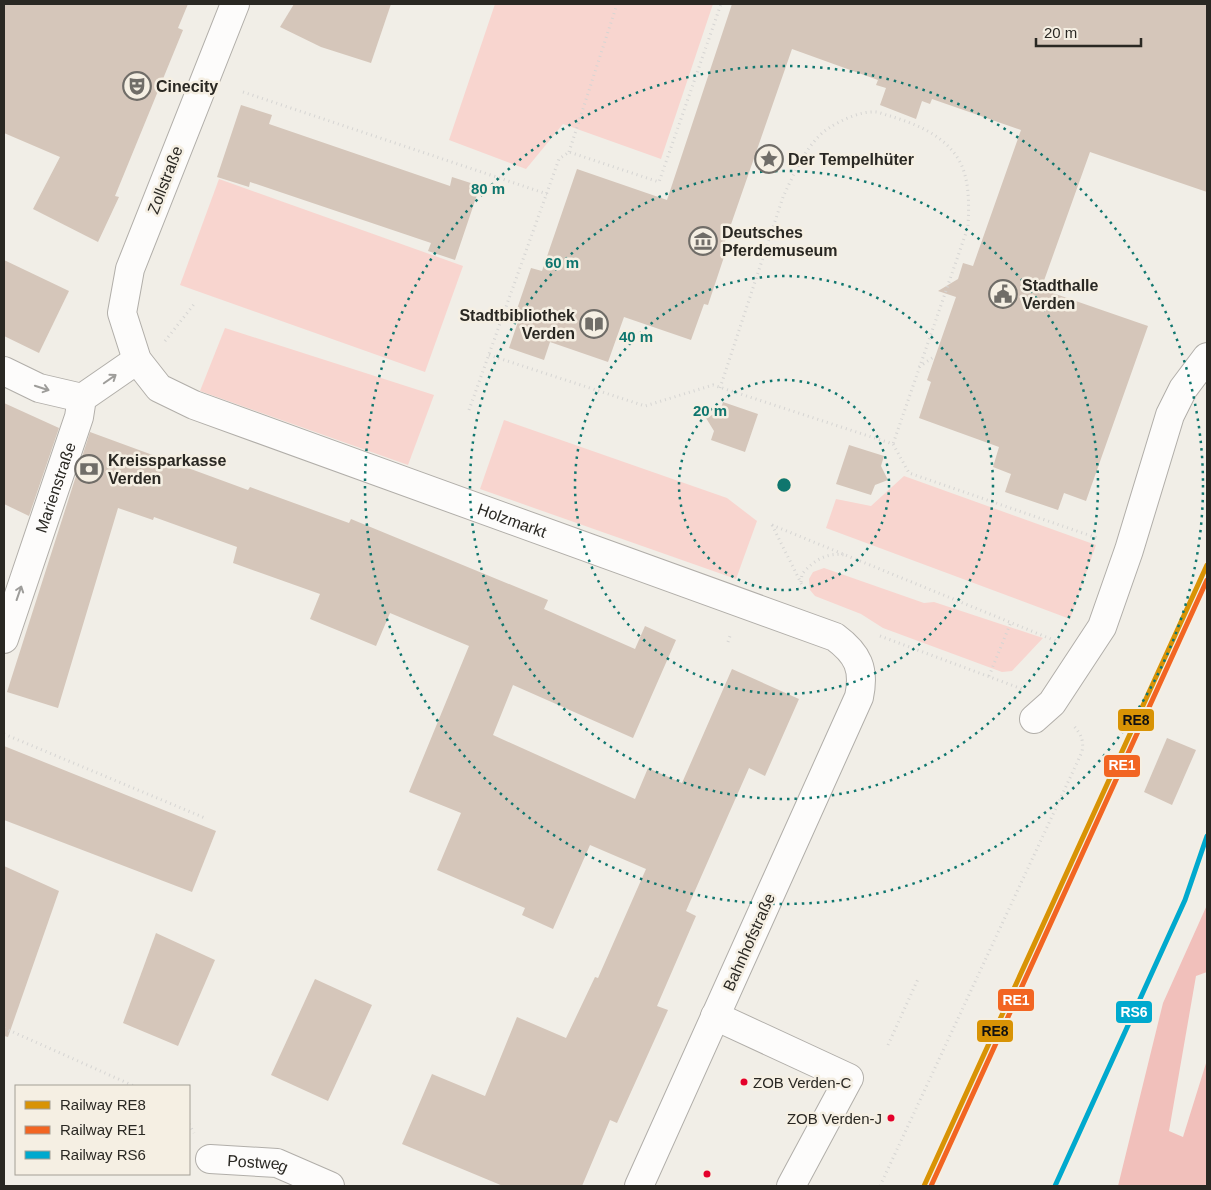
<svg xmlns="http://www.w3.org/2000/svg" width="1211" height="1190" font-family="Helvetica,sans-serif">
<style>
.green{fill:#f8d5cf}
.forest{fill:#f1c0bb}
.building{fill:#d5c6ba}
.lines{fill:none;stroke-linecap:round;stroke-linejoin:round}
.minor-casing{stroke:#b1aea9;stroke-width:30}
.path{stroke:#d6d5d3;stroke-width:3;stroke-dasharray:1 4;stroke-linecap:butt}
.minor{stroke:#fdfcfb;stroke-width:28}
.rail-1-casing{stroke:#f5efe3;stroke-width:9}
.rail-2-casing{stroke:#f5efe3;stroke-width:9}
.rail-3-casing{stroke:#f5efe3;stroke-width:9}
.rail-1{stroke:#d89305;stroke-width:5}
.rail-2{stroke:#f26522;stroke-width:5}
.rail-3{stroke:#00a9ce;stroke-width:5}
.oneway{stroke:#9e9d9a}
.ring{fill:none;stroke:#0f766e;stroke-width:2.5;stroke-dasharray:2.5 5}
.bus-dot{fill:#e4002b;stroke:#f5efe3;stroke-width:2}
.labels{text-anchor:middle;dominant-baseline:central;stroke-width:5;stroke-linejoin:round;paint-order:stroke}
.bus-label{font-size:15px;fill:#2a2823;stroke:#f5efe3;text-anchor:start}
.poi-label{font-size:16px;font-weight:bold;fill:#2a2823;stroke:#f5efe3;text-anchor:start}
.street-label{font-size:16px;fill:#2a2823;stroke:#f5efe3}
.centre{fill:#0f766e;stroke:#f5efe3;stroke-width:2.5}
.ring-label{font-size:15px;text-anchor:middle;font-weight:bold;fill:#0f766e;stroke:#f5efe3;stroke-width:5;stroke-linejoin:round;paint-order:stroke}
.line-badge{stroke:#f5efe3;stroke-width:2}
.badge-label{font-size:14px;text-anchor:middle;font-weight:bold;fill:#fff}
.pale-badge-label{font-size:14px;text-anchor:middle;font-weight:bold;fill:#111}
</style>
<rect width="100%" height="100%" fill="#f1eee7"/>
<!-- green -->
<g class="green">
<path d="M495,4H713L661,159L563,124L526,169L449,140Z"/>
<path d="M219,179L463,266L425,372L180,285Z"/>
<path d="M225,328L434,395L408,465L200,391Z"/>
<path d="M504,420L727,498L757,521L736,579L480,489Z"/>
<path d="M904,476L1096,545L1070,619L826,528L836,499L871,506Z"/>
<path d="M824,568L924,603L934,602L1043,638L1012,671L1002,672L883,628L861,614L815,596L810,590L809,579L813,572Z"/>
</g>
<!-- forest -->
<path class="forest" d="M1207,905V972L1196,976L1169,1131L1183,1137L1207,1060V1186H1118L1163,1003Z"/>
<!-- building -->
<g class="building">
<path d="M4,4H188L178,28L183,30L115,196L119,197L98,242L33,209L60,157L4,133Z"/>
<path d="M294,4H391L371,63L321,47L280,27Z"/>
<path d="M732,4H1207V192L1090,152L1041,289L1148,326L1086,501L1064,493L1058,510L1005,492L1011,474L993,467L999,447L919,418L931,382L927,380L956,297L938,291L958,279L963,263L973,266L1021,130L932,99L930,104L922,101L916,119L880,105L886,88L876,85L878,80L792,49L720,256L724,257L708,305L704,304L691,340L624,317L608,362L550,342L544,360L509,348L521,313L516,312L531,268L542,271L577,169L667,200Z"/>
<path d="M241,105L272,115L269,124L450,186L452,177L480,186L455,260L428,251L431,243L250,182L249,187L217,177Z"/>
<path d="M4,260L69,291L39,353L4,336Z"/>
<path d="M723,402L758,414L745,452L711,440L714,431L706,418L720,411Z"/>
<path d="M4,403L59,428L29,516L4,504Z"/>
<path d="M90,432L248,490L250,487L349,523L351,519L548,600L544,609L635,649L645,626L676,640L633,738L513,685L493,735L635,799L648,768L682,783L732,669L799,699L765,776L749,768L686,911L696,916L657,1006L668,1010L617,1123L610,1120L582,1186H503L402,1144L432,1074L485,1096L517,1017L566,1038L595,977L598,978L646,869L590,845L553,929L522,915L525,908L437,870L461,813L409,792L469,646L390,613L376,646L310,619L320,594L233,563L237,547L154,517L153,520L118,508L58,708L7,692Z"/>
<path d="M849,445L884,456L881,466L888,480L875,485L871,495L836,484Z"/>
<path d="M1167,738L1196,750L1172,805L1144,792Z"/>
<path d="M4,746L216,831L192,892L4,820Z"/>
<path d="M4,866L59,891L8,1037L4,1036Z"/>
<path d="M156,933L215,960L178,1046L123,1023Z"/>
<path d="M315,979L372,1005L328,1101L271,1075Z"/>
</g>
<g class="lines">
<defs>
<g id="minor">
<path id="s1" d="M235,4L130,269L122,313L137,360L159,388L194,405L835,637C858,654 865,669 859,697L639,1186"/>
<path d="M4,371L39,388L82,398"/>
<path id="s2" d="M4,639L79,417L82,398L137,360"/>
<path d="M1034,719L1052,703L1102,627L1129,550L1170,415L1183,389L1207,357"/>
<path d="M715,1016L849,1078L791,1186"/>
<path id="s3" d="M210,1159L277,1163L330,1186"/>
</g>
</defs>
<!-- minor casing -->
<use href="#minor" class="minor-casing"/>
<!-- path -->
<g class="path">
<path d="M243,92L547,194"/>
<path d="M569,152L617,4"/>
<path d="M165,341L195,303"/>
<path d="M489,355L645,406L713,385L893,444L909,473L1100,539"/>
<path d="M919,367L935,356"/>
<path d="M720,388L783,197C794,174 807,142 829,128C841,120 861,111 875,112C880,112 885,115 890,116C916,124 944,135 959,160C970,180 969,205 968,227L893,444"/>
<path d="M469,410L559,159L569,152L659,182L721,4"/>
<path d="M772,525L805,591"/>
<path d="M772,525L1056,641"/>
<path d="M801,582L802,574C814,560 827,552 845,555"/>
<path d="M880,636L1022,689"/>
<path d="M728,642L731,633"/>
<path d="M989,676L1011,622"/>
<path d="M4,734L205,818"/>
<path d="M4,1028L134,1086"/>
<path d="M888,1045L918,979"/>
<path d="M189,1124L194,1133"/>
<path d="M880,1186L1082,752C1084,740 1081,734 1073,725"/>
</g>
<!-- minor -->
<use href="#minor" class="minor"/>
<defs>
<path id="rail-1" d="M924,1186L1207,565"/>
<path id="rail-2" d="M931,1186L1207,580"/>
<path id="rail-3" d="M1055,1186L1185,900L1207,836"/>
</defs>
<!-- rail-1 casing -->
<use href="#rail-1" class="rail-1-casing"/>
<!-- rail-2 casing -->
<use href="#rail-2" class="rail-2-casing"/>
<!-- rail-3 casing -->
<use href="#rail-3" class="rail-3-casing"/>
<!-- rail-1 -->
<use href="#rail-1" class="rail-1"/>
<!-- rail-2 -->
<use href="#rail-2" class="rail-2"/>
<!-- rail-3 -->
<use href="#rail-3" class="rail-3"/>
</g>
<!-- one-way arrows -->
<defs><path id="oneway-shaft" d="M-6 0H5M1.5-3L5.5 0L1.5 3" fill="none" stroke-width="1.6" stroke-linecap="round" stroke-linejoin="round" transform="scale(1.25)"/></defs>
<g class="oneway">
<use href="#oneway-shaft" transform="translate(110 379) rotate(-35)"/>
<use href="#oneway-shaft" transform="translate(42 388) rotate(18)"/>
<use href="#oneway-shaft" transform="translate(19 593) rotate(-71)"/>
</g>
<!-- distance rings -->
<g class="ring">
<circle cx="784" cy="485" r="105"/>
<circle cx="784" cy="485" r="209"/>
<circle cx="784" cy="485" r="314"/>
<circle cx="784" cy="485" r="419"/>
</g>
<!-- icons -->
<defs>
<symbol id="theatre-ring" viewBox="-11 -11 22 22"><circle r="9.5" fill="#f5efe3" stroke="#706d68" stroke-width="1.5"/><path d="M-5-5.5Q0-4 5-5.5V0Q5 5 0 6Q-5 5-5 0ZM-3.3-2.5H-1v1.5H-3.3ZM1-2.5H3.3v1.5H1ZM-2.8 1Q0 5.5 2.8 1Z" fill="#706d68"/></symbol>
<symbol id="sight-ring" viewBox="-11 -11 22 22"><circle r="9.5" fill="#f5efe3" stroke="#706d68" stroke-width="1.5"/><path d="M0-6L1.8-2.2L6-1.7L2.9 1.2L3.7 5.4L0 3.3L-3.7 5.4L-2.9 1.2L-6-1.7L-1.8-2.2Z" fill="#706d68"/></symbol>
<symbol id="museum-ring" viewBox="-11 -11 22 22"><circle r="9.5" fill="#f5efe3" stroke="#706d68" stroke-width="1.5"/><path d="M0-6L6-3V-2H-6V-3ZM-5-1h2V3h-2ZM-1-1h2V3h-2ZM3-1h2V3H3ZM-6 4H6V6H-6Z" fill="#706d68"/></symbol>
<symbol id="civic-ring" viewBox="-11 -11 22 22"><circle r="9.5" fill="#f5efe3" stroke="#706d68" stroke-width="1.5"/><path d="M-.6-6.5H3V-4.5H.6V-3L4-1V1h2V6H-6V1h2V-1L-.6-3ZM-1.2 2.5V6h2.4V2.5Z" fill="#706d68"/></symbol>
<symbol id="library-ring" viewBox="-11 -11 22 22"><circle r="9.5" fill="#f5efe3" stroke="#706d68" stroke-width="1.5"/><path d="M-6-4Q-3-5.5-.7-3.5V5Q-3 3-6 4ZM6-4Q3-5.5 .7-3.5V5Q3 3 6 4Z" fill="#706d68"/></symbol>
<symbol id="bank-ring" viewBox="-11 -11 22 22"><circle r="9.5" fill="#f5efe3" stroke="#706d68" stroke-width="1.5"/><path d="M-6-4H6V4H-6ZM0-2.3a2.3 2.3 0 1 0 0 4.6a2.3 2.3 0 1 0 0-4.6Z" fill="#706d68"/></symbol>
</defs>
<g fill-rule="evenodd">
<use href="#theatre-ring" x="121" y="70" width="32" height="32"/>
<use href="#sight-ring" x="753" y="143" width="32" height="32"/>
<use href="#museum-ring" x="687" y="225" width="32" height="32"/>
<use href="#civic-ring" x="987" y="278" width="32" height="32"/>
<use href="#library-ring" x="578" y="308" width="32" height="32"/>
<use href="#bank-ring" x="73" y="453" width="32" height="32"/>
</g>
<!-- markers -->
<g class="bus-dot">
<circle cx="744" cy="1082" r="4.5"/>
<circle cx="891" cy="1118" r="4.5"/>
<circle cx="707" cy="1174" r="4.5"/>
</g>
<g class="labels">
<!-- bus labels -->
<g class="bus-label">
<text x="753" y="1082">ZOB Verden-C</text>
<text x="882" y="1118" text-anchor="end">ZOB Verden-J</text>
</g>
<!-- poi labels -->
<g class="poi-label">
<text x="156" y="86">Cinecity</text>
<text x="788" y="159">Der Tempelhüter</text>
<text x="722" y="232">Deutsches<tspan x="722" dy="18">Pferdemuseum</tspan></text>
<text x="1022" y="285">Stadthalle<tspan x="1022" dy="18">Verden</tspan></text>
<text x="575" y="315" text-anchor="end">Stadtbibliothek<tspan x="575" dy="18">Verden</tspan></text>
<text x="108" y="460">Kreissparkasse<tspan x="108" dy="18">Verden</tspan></text>
</g>
<!-- street labels -->
<g class="street-label">
<text transform="translate(165 180) rotate(-69)">Zollstraße</text>
<text stroke="none"><textPath href="#s2" startOffset="160">Marienstraße</textPath></text>
<text stroke="none"><textPath href="#s1" startOffset="792">Holzmarkt</textPath></text>
<text transform="translate(749 942) rotate(-66)">Bahnhofstraße</text>
<text stroke="none"><textPath href="#s3" startOffset="48">Postweg</textPath></text>
</g>
</g>
<circle cx="784" cy="485" r="8" class="centre"/>
<g class="ring-label">
<text x="488" y="194">80 m</text>
<text x="562" y="268">60 m</text>
<text x="636" y="342">40 m</text>
<text x="710" y="416">20 m</text>
</g>
<g class="line-badge">
<rect x="1117" y="708" width="38" height="24" rx="5" fill="#d89305"/>
<rect x="1103" y="754" width="38" height="24" rx="5" fill="#f26522"/>
<rect x="997" y="988" width="38" height="24" rx="5" fill="#f26522"/>
<rect x="1115" y="1000" width="38" height="24" rx="5" fill="#00a9ce"/>
<rect x="976" y="1019" width="38" height="24" rx="5" fill="#d89305"/>
</g>
<g class="badge-label">
<text x="1122" y="770">RE1</text>
<text x="1016" y="1005">RE1</text>
<text x="1134" y="1017">RS6</text>
</g>
<g class="pale-badge-label">
<text x="1136" y="725">RE8</text>
<text x="995" y="1036">RE8</text>
</g>
<!-- border -->
<rect width="1211" height="1190" fill="none" stroke="#2a2823" stroke-width="10"/>
<!-- legend -->
<rect x="15" y="1085" width="175" height="90" fill="#f5efe3" stroke="#a49f96"/>
<rect x="25" y="1101" width="25" height="8" fill="#d89305" stroke="#a49f96"/>
<text x="60" y="1110" font-size="15" fill="#2a2823">Railway RE8</text>
<rect x="25" y="1126" width="25" height="8" fill="#f26522" stroke="#a49f96"/>
<text x="60" y="1135" font-size="15" fill="#2a2823">Railway RE1</text>
<rect x="25" y="1151" width="25" height="8" fill="#00a9ce" stroke="#a49f96"/>
<text x="60" y="1160" font-size="15" fill="#2a2823">Railway RS6</text>
<!-- scale -->
<path d="M1036 38v8h105v-8" fill="none" stroke="#2a2823" stroke-width="2.5"/>
<text x="1044" y="38" font-size="15" fill="#2a2823" stroke="#f5efe3" stroke-width="4" paint-order="stroke">20 m</text>
</svg>
